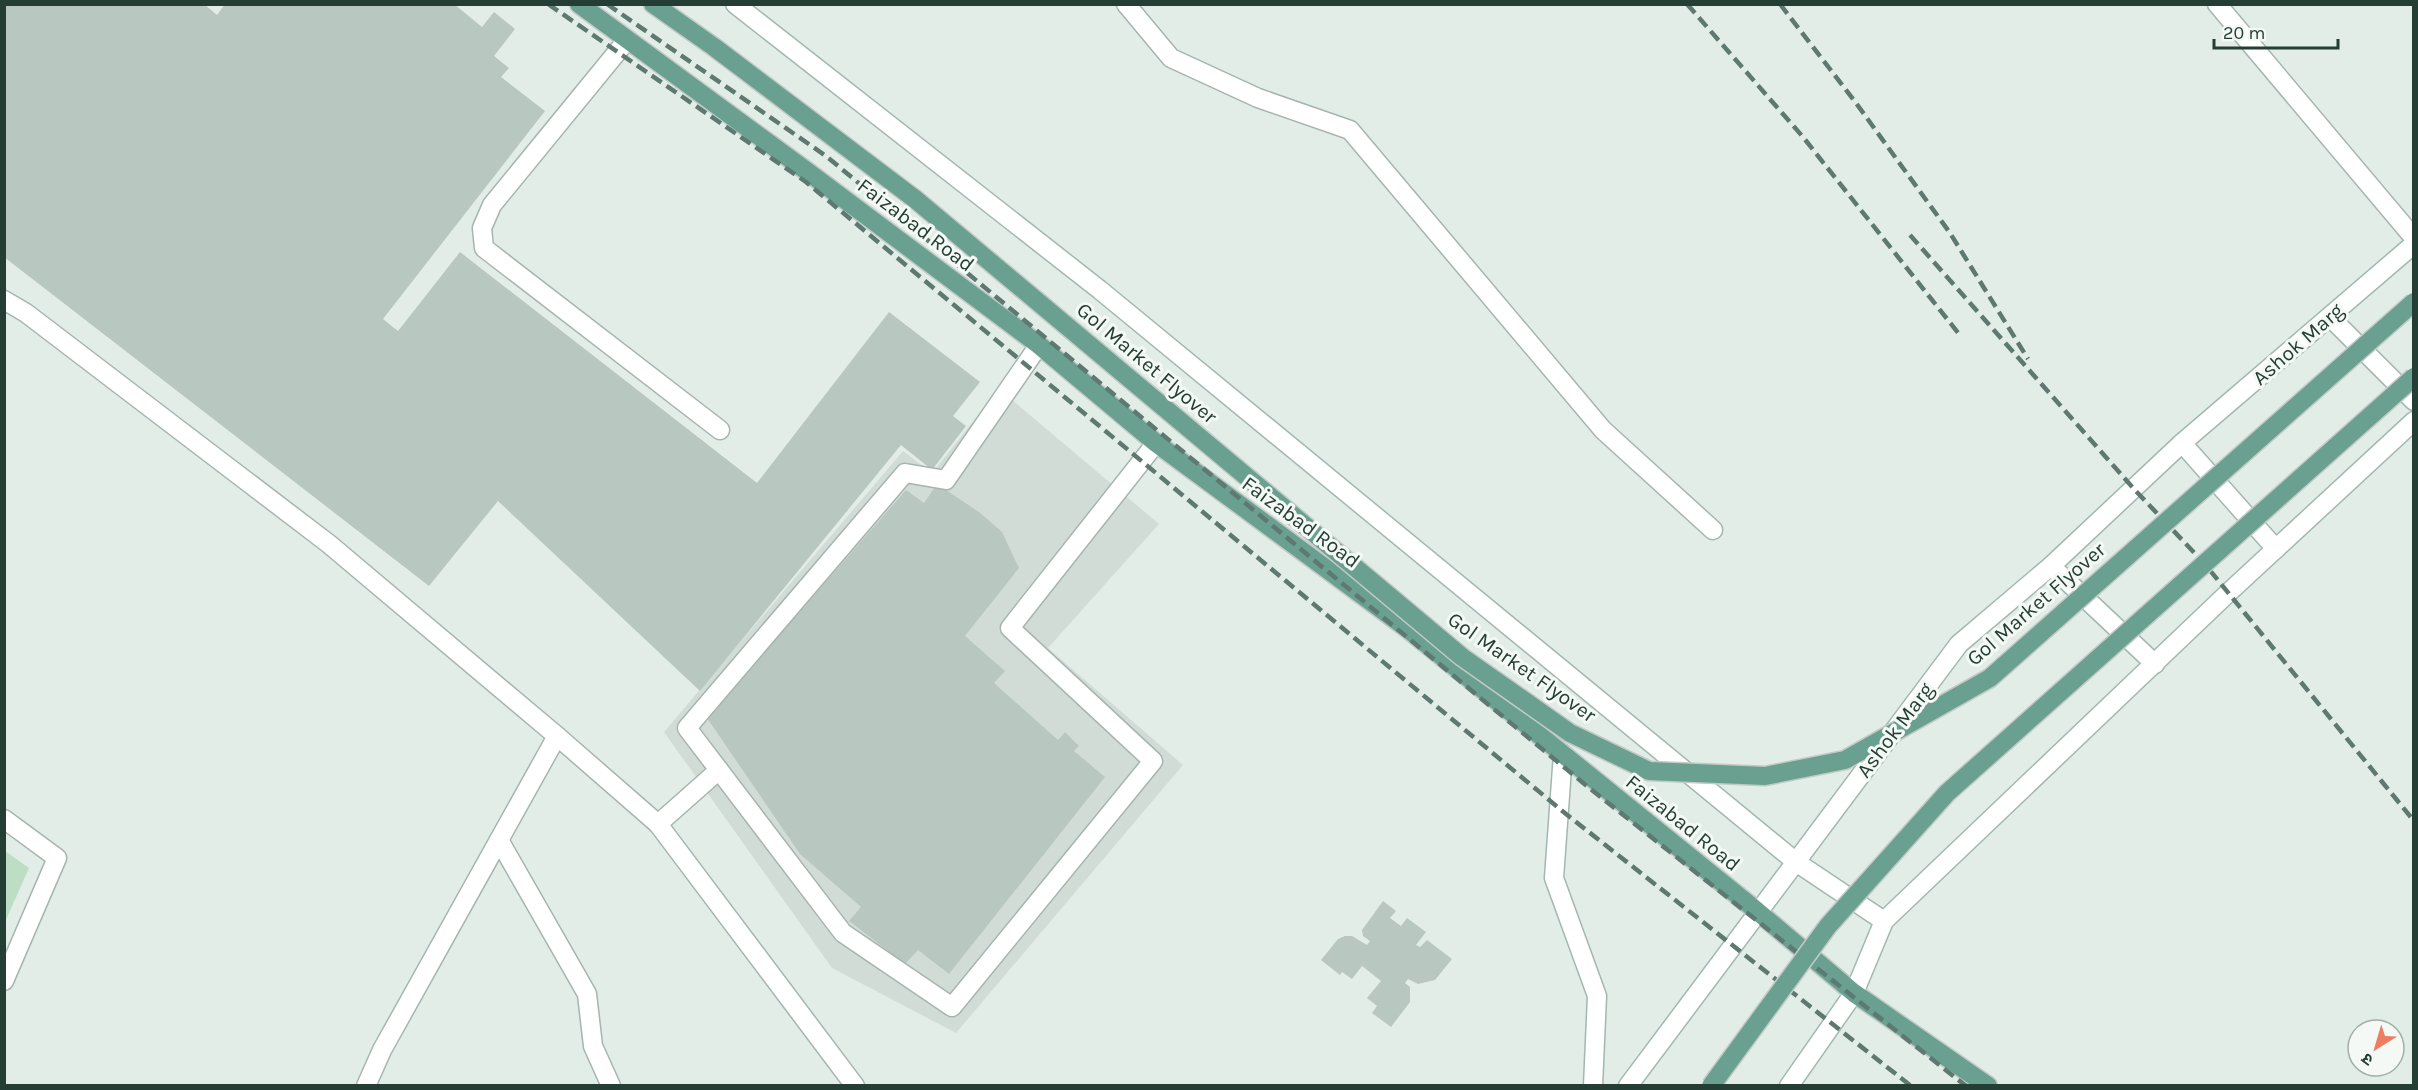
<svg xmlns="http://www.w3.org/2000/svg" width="2418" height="1090" font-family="Karla,'Noto Sans Devanagari',sans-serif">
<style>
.built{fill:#d2dcd7}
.green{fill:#bdddc5}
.building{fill:#b9c7c1}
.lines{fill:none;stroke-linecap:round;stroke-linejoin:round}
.lane-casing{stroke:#a6b5af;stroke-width:21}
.street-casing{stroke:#a6b5af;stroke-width:21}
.secondary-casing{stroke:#a2b8af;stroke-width:21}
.primary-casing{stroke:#c2c9c6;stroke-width:21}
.lane{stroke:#fff;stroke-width:18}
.street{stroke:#fff;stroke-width:18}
.secondary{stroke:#fff;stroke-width:18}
.primary{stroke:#6aa090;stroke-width:18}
.rail{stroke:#5e7971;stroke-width:4.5;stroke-dasharray:12 6;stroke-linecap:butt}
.primary-bridge-casing{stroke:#c2c9c6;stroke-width:21;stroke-linecap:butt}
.primary-bridge{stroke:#6aa090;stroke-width:18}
.labels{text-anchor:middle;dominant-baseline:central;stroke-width:6;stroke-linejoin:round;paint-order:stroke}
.street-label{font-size:21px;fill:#243d35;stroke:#f4f9f6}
</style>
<rect width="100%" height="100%" fill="#e3ede8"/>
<!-- built -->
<path class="built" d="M999,389L1159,524L1048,648L1183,765L956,1033L832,968L664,732L903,451L932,473Z"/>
<!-- green -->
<path class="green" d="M5,851L29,868L5,922Z"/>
<!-- building -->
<g class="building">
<path d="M4,4H204L217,15L225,4H454L482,27L494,12L515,29L494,56L509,68L501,77L545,111L383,319L398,331L460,252L757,483L889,312L980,382L953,416L966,426L932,470L901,445L700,691L498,501L429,586L4,257Z"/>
<path d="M937,484L979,512L1002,532L1019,568L965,636L1005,671L994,683L1058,740L1065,732L1079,746L1074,751L1105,777L949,974L918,950L905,964L849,921L861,907L800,854L707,718L906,490L924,503Z"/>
<path d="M1383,901L1396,911L1390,918L1401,926L1407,918L1426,932L1416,945L1420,947L1427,940L1452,959L1435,980L1418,984L1408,979L1405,983L1410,987V1002L1391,1027L1372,1013L1377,1006L1367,998L1381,981L1362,966L1352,979L1342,972L1340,975L1321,960L1338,939L1345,936H1352L1367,945L1370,941L1363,936L1362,930Z"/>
</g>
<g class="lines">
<defs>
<path id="lane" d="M627,40L492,205L482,228L484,248L720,430"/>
<g id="street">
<path d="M1126,4L1171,58L1258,98L1350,130L1603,430L1713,530"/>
<path d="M2217,4L2414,238"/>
<path d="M4,300L26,313L329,544L557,736L658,824L855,1086"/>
<path d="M2330,317L2414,401"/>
<path d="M1039,345L946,480L905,473L687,728L843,933L952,1007L1153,761L1010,628L1156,443"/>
<path d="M4,819L57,858L4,981"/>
<path d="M658,824L719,770"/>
<path d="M499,840L587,994L593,1046L611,1086"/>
<path d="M366,1086L382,1050L557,736"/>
</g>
<g id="secondary">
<path d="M735,4L1100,290L1796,862L1884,921"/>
<path d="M2182,443L2276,549"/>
<path d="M2051,566L2155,664"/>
<path d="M1563,754L1554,878L1597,996L1593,1086"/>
<path d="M1628,1086L1959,644L2051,566L2182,443L2414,244"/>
<path d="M1789,1086L1854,993L1884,921L2227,594L2414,421"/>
</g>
<g id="primary">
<path d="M579,4L808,172L1039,345L1156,443L1408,629L1757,911L1854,993L1988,1086"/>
<path d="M653,4L714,47L915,199"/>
</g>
</defs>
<!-- lane casing -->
<use href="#lane" class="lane-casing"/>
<!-- street casing -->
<use href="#street" class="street-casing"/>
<!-- secondary casing -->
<use href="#secondary" class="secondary-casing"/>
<!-- primary casing -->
<use href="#primary" class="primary-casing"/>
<!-- lane -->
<use href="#lane" class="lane"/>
<!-- street -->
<use href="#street" class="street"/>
<!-- secondary -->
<use href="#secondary" class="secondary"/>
<!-- primary -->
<use href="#primary" class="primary"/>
<!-- rail -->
<g class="rail">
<path d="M548,4L806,182L1566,814L1911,1086"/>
<path d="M607,4L826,156L1588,787L1966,1086"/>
<path d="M1687,4L1803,137L1959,334"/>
<path d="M1780,4L1856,103L1950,233L2028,359"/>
<path d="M1910,235L2134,489L2204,563L2414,821"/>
</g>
<defs>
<g id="primary-bridge">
<path d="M915,199L1462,657L1570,733L1649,771L1765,776L1845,760L1990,678L2414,302"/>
<path d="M1711,1086L1828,926L1947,793L2414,377"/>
</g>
</defs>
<!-- primary-bridge casing -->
<use href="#primary-bridge" class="primary-bridge-casing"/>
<!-- primary-bridge -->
<use href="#primary-bridge" class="primary-bridge"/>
</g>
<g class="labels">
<!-- street labels -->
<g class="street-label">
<text transform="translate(916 225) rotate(37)">Faizabad Road</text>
<text transform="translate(2298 344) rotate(-41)">Ashok Marg</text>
<text transform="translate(1147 363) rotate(40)">Gol Market Flyover</text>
<text transform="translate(1301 522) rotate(36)">Faizabad Road</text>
<text transform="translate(2036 604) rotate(-41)">Gol Market Flyover</text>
<text transform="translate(1522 667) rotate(35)">Gol Market Flyover</text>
<text transform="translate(1895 730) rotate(-53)">Ashok Marg</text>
<text transform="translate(1683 823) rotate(39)">Faizabad Road</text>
</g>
</g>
<!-- border -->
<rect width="2418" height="1090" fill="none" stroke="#243d35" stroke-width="12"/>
<!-- north arrow -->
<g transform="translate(2376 1048) rotate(217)"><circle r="28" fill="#f4f9f6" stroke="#a1aea9" stroke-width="1.5"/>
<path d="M0-4.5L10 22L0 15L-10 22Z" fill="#ed7e62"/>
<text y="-9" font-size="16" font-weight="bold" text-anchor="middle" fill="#243d35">उ</text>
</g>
<!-- scale -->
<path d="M2214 39v9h124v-9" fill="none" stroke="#243d35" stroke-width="3"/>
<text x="2223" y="39" font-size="18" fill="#243d35" stroke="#f4f9f6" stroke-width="4.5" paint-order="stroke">20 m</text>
</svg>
